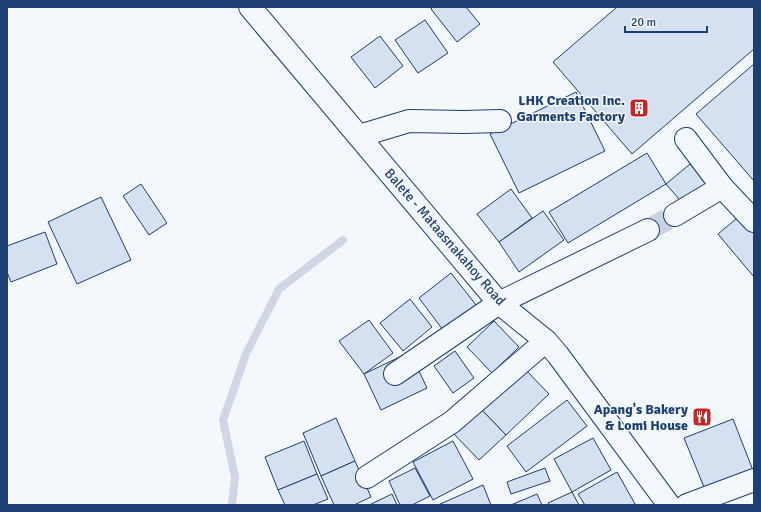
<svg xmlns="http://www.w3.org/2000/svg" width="761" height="512" font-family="Signika,sans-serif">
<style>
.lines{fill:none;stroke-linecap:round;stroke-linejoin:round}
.stream{stroke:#cfd7e4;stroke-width:8}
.building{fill:#d5e0f0;stroke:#1d3f73}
.minor-tunnel{stroke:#c9d2e0;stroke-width:22;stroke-dasharray:22 11;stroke-linecap:butt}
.minor-casing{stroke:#1d3f73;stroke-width:24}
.major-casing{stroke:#1d3f73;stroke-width:24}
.minor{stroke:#f4f7fb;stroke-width:22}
.major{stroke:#f4f7fb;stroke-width:22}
.labels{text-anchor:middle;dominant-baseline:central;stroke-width:3;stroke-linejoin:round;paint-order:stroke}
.poi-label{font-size:14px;font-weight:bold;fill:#1d3f73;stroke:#f4f7fb;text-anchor:end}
.street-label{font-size:14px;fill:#1d3f73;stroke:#f4f7fb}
</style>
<rect width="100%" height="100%" fill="#f4f7fb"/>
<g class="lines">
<!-- stream -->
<path class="stream" d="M232,505L235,477L223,420L246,354L279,289L343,240"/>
</g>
<!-- building -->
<g class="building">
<path d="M433,7H466L480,24L457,42L431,9Z"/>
<path d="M617,7H754V49L632,154L553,62Z"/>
<path d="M425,20L448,53L418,73L395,40Z"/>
<path d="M380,36L403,66L375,88L351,57Z"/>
<path d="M754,64V181L696,114Z"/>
<path d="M576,92L605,151L519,193L490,134Z"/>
<path d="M647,153L666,184L568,243L549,212Z"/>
<path d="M690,164L709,187L685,206L666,184Z"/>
<path d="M141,184L167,223L149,235L123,196Z"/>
<path d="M511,189L532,218L499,242L477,214Z"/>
<path d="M101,197L131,260L77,284L48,222Z"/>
<path d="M543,211L564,240L519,272L499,242Z"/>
<path d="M742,214L754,228V277L718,234Z"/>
<path d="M45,232L57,264L11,282L7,272V246Z"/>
<path d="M451,273L476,305L443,330L419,298Z"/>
<path d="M410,299L432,327L403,351L380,323Z"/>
<path d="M369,320L393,353L364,374L339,341Z"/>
<path d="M494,321L519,347L492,373L467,347Z"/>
<path d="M455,351L474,378L453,393L434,366Z"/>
<path d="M410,352L427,388L381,410L364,374Z"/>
<path d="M521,365L549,394L506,435L478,406Z"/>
<path d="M567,400L587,426L526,472L507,446Z"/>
<path d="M478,406L506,435L479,460L451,431Z"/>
<path d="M336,418L355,461L321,476L303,433Z"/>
<path d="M733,419L754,473L706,492L684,438Z"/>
<path d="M593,438L611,470L572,492L554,459Z"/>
<path d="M304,441L317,474L278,490L265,457Z"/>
<path d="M453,441L473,479L433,500L413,462Z"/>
<path d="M355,461L371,497L354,505H334L321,476Z"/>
<path d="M415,468L430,496L412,505H400L389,481Z"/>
<path d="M545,468L550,481L511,494L507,482Z"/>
<path d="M617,472L635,504L633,505H585L578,494Z"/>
<path d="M317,474L328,499L313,505H285L278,490Z"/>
<path d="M483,485L491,505H438Z"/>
<path d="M572,492L579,505H549L548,503Z"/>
<path d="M392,494L397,505H369Z"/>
<path d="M537,494L542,505H511Z"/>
</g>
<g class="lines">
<!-- minor-tunnel -->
<path class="minor-tunnel" d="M648,230L675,215"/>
<defs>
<g id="minor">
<path d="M359,136L409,121L464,122L500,121"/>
<path d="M686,139L722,187L754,221"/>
<path d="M675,215L722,187"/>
<path d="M395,374L499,303L648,230"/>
<path d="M367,477L452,422L546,341"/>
<path d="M687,505L754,480"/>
</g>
<path id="major" d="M250,7L499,303L546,341L558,355L669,505"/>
</defs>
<!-- minor casing -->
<use href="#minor" class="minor-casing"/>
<!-- major casing -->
<use href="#major" class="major-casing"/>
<!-- minor -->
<use href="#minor" class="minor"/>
<!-- major -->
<use href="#major" class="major"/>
</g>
<!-- icons -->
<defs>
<symbol id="building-square" viewBox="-11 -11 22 22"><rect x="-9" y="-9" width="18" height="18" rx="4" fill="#c62828" stroke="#f4f7fb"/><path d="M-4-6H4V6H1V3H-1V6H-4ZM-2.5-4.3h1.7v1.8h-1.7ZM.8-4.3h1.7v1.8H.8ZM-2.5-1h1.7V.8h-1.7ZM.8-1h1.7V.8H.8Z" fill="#fff"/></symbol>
<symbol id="restaurant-square" viewBox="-11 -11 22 22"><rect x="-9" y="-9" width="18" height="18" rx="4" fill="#c62828" stroke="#f4f7fb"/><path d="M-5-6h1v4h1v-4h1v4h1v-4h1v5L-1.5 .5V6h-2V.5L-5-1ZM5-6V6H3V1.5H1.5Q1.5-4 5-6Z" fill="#fff"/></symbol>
</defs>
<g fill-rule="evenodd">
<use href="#building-square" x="628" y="97" width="22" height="22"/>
<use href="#restaurant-square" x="691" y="406" width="22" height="22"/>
</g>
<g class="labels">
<!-- poi labels -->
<g class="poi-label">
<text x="625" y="100">LHK Creation Inc.<tspan x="625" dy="16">Garments Factory</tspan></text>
<text x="688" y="409">Apang's Bakery<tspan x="688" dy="16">&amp; Lomi House</tspan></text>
</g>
<!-- street labels -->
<g class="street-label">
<text transform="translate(445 237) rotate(49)">Balete - Mataasnakahoy Road</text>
</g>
</g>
<!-- border -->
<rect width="761" height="512" fill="none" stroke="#1d3f73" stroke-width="16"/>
<!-- scale -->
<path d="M625 26v6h82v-6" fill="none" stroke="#1d3f73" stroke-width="2"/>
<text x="631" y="26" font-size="12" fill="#1d3f73" stroke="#f4f7fb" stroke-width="3" paint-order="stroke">20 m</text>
</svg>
